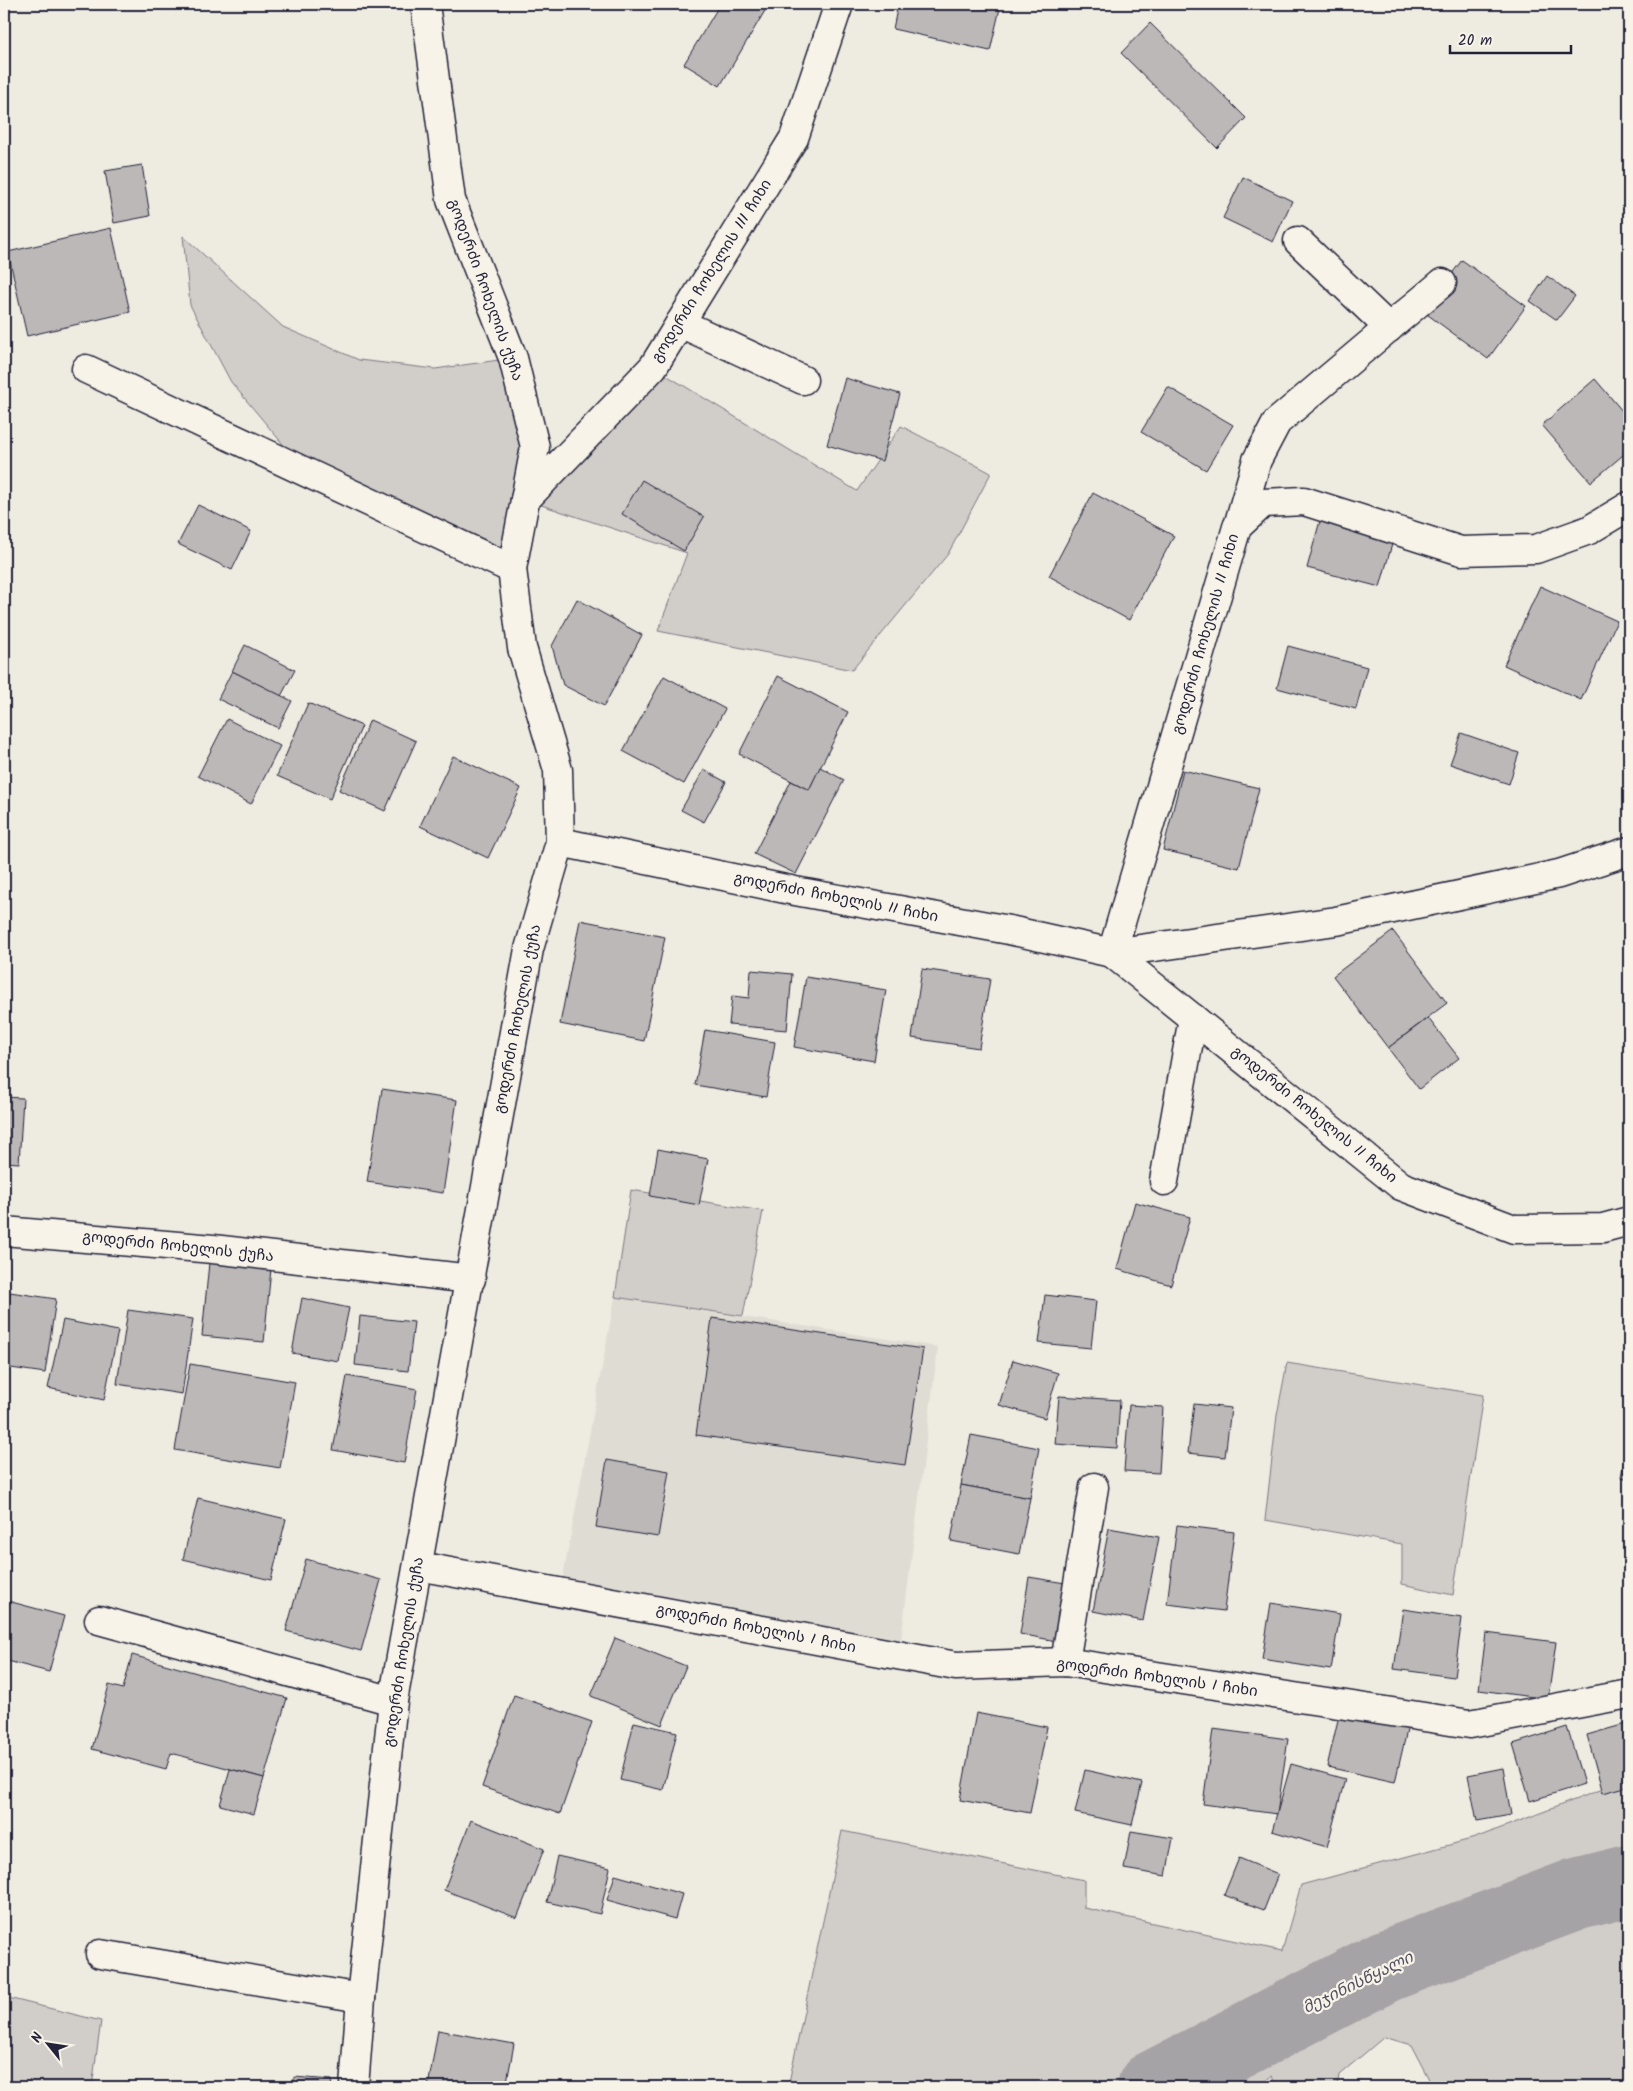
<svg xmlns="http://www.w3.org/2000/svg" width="1633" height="2091" font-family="Kalam,'Noto Sans Georgian',sans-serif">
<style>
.built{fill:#dfdcd4}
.green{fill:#d1cdc9;stroke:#7a7882}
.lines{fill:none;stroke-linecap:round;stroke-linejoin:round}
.river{stroke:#a6a3a6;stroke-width:72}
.building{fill:#bbb8b7;stroke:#22223b}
.minor-casing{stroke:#22223b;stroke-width:31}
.minor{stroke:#f7f3e8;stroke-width:28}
.labels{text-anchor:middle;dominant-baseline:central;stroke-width:4.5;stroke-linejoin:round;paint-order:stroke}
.street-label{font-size:15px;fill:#22223b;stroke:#f7f3e8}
.water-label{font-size:16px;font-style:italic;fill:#504f60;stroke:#f7f3e8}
</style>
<rect width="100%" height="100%" fill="#eeebe1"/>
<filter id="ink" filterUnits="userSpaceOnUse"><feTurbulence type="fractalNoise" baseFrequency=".02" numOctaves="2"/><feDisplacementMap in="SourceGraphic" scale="10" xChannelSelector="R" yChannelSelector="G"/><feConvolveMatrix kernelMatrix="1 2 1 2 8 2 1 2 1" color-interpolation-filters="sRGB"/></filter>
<g filter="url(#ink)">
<!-- built -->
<path class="built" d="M615,1297L938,1347L899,1656L560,1593Z"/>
<!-- green -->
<g class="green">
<path d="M183,236L283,327L359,360L435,369L513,358L535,447L525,499L653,367L857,491L901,426L991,473L948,554L852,670L658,631L687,553L526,500L512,569L307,473L231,382L190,305Z"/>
<path d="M631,1190L763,1211L743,1316L615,1297Z"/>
<path d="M1287,1363L1483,1395L1453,1595L1402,1584V1544L1265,1520L1277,1415Z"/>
<path d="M1629,1779V2087H1433L1411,2045L1384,2037L1339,2075L1337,2087H1276L1272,2076L1255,2087H788L842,1831L1084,1880V1908L1282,1951L1301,1885L1475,1838Z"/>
<path d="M4,1997L101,2021L92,2087H4Z"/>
</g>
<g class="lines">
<!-- river -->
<path class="river" d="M1153,2087L1386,1966L1577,1894L1629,1881"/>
</g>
<!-- building -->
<g class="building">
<path d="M720,4H769L720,86L684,64Z"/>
<path d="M898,4H1001L990,51L893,29Z"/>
<path d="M1150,23L1246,118L1217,148L1121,53Z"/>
<path d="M142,165L150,216L114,223L105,171Z"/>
<path d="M1243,177L1292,201L1273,242L1223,218Z"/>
<path d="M111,228L130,312L27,336L8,252Z"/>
<path d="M1462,260L1526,306L1488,359L1424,312Z"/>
<path d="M1547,276L1575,296L1557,320L1530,301Z"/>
<path d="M845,378L900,394L882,461L827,445Z"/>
<path d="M1595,379L1629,419V450L1591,482L1542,425Z"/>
<path d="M1168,387L1233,425L1206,470L1141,432Z"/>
<path d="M642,480L704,517L684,551L622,514Z"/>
<path d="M1093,493L1174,536L1129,620L1049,576Z"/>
<path d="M198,505L251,531L232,570L178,544Z"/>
<path d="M1321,517L1394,537L1380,587L1307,568Z"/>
<path d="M1540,586L1617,621L1581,700L1504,665Z"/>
<path d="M577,599L642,635L604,706L563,685L552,646Z"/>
<path d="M245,645L295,670L281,696L232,671Z"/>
<path d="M1288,646L1367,667L1356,709L1277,688Z"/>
<path d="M232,671L292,701L278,728L218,699Z"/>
<path d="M664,676L725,709L684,784L623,751Z"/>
<path d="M778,676L848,712L809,790L739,754Z"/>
<path d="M308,703L362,726L330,799L277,776Z"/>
<path d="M227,719L280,746L251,804L198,776Z"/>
<path d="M370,720L416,741L385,811L339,790Z"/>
<path d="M1461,733L1519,753L1509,784L1450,764Z"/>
<path d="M453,756L521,788L488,858L420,826Z"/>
<path d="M820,767L844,780L796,874L754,854L791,781L809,790Z"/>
<path d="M704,770L726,782L704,822L681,810Z"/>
<path d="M1183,770L1259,788L1239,868L1163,850Z"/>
<path d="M580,920L665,937L644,1041L560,1024Z"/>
<path d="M1393,931L1447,1003L1388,1048L1333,976Z"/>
<path d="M922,969L990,979L979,1048L912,1038Z"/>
<path d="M751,970L792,974L787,1030L729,1025L732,996L749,998Z"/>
<path d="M806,977L886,990L874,1061L794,1047Z"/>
<path d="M1428,1018L1459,1058L1419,1089L1388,1048Z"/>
<path d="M705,1030L775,1042L766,1097L695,1085Z"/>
<path d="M382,1089L457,1100L443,1193L367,1182Z"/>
<path d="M4,1097L23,1098L19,1163L4,1162Z"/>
<path d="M658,1149L708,1159L699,1205L650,1196Z"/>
<path d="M1135,1202L1190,1217L1171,1285L1117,1269Z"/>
<path d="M210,1252L272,1258L264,1342L202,1336Z"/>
<path d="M10,1292L56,1299L45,1373L4,1367V1336Z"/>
<path d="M1045,1295L1096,1301L1091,1348L1039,1343Z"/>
<path d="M302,1298L349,1308L338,1361L292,1353Z"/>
<path d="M128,1310L193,1319L182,1394L117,1384Z"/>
<path d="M360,1316L414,1322L408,1371L355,1365Z"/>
<path d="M712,1318L923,1349L905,1465L696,1435Z"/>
<path d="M63,1320L118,1331L104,1400L48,1388Z"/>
<path d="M1013,1360L1058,1373L1045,1418L999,1405Z"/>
<path d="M190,1364L295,1382L280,1468L175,1450Z"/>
<path d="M347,1376L417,1389L404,1463L333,1450Z"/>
<path d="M1059,1396L1120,1400L1117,1448L1055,1444Z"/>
<path d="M1194,1404L1231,1408L1225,1457L1188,1453Z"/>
<path d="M1129,1405L1163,1407L1159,1473L1124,1471Z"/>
<path d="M971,1435L1039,1448L1030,1498L961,1485Z"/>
<path d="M1629,1437V1479L1621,1477Z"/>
<path d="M607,1460L669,1471L658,1537L596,1527Z"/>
<path d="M961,1485L1030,1498L1019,1554L951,1541Z"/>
<path d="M198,1498L286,1519L271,1580L183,1559Z"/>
<path d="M1177,1525L1234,1532L1224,1611L1167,1604Z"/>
<path d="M1109,1528L1159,1537L1143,1621L1093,1611Z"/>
<path d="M306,1559L381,1580L361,1651L286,1631Z"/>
<path d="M1029,1577L1065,1583L1056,1641L1020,1634Z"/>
<path d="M4,1600L64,1616L49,1672L4,1660Z"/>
<path d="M1271,1603L1340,1614L1331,1670L1262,1659Z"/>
<path d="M1403,1609L1462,1618L1454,1677L1394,1669Z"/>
<path d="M1486,1633L1556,1642L1548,1699L1479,1690Z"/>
<path d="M615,1638L686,1666L662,1725L591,1696Z"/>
<path d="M132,1655L287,1698L264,1778L171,1753L166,1769L92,1749L109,1685L123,1689Z"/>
<path d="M514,1695L592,1722L560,1814L482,1787Z"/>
<path d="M1340,1711L1408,1726L1395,1782L1327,1767Z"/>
<path d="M976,1713L1047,1727L1030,1813L960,1800Z"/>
<path d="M634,1722L677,1732L663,1790L620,1780Z"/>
<path d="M1629,1723V1786L1603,1793L1587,1735Z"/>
<path d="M1567,1727L1584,1784L1530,1801L1513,1744Z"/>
<path d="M1213,1729L1288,1739L1277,1814L1203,1804Z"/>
<path d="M1291,1764L1345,1779L1327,1847L1272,1831Z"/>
<path d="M1503,1768L1511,1815L1477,1821L1468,1775Z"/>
<path d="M230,1769L264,1778L254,1814L220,1805Z"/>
<path d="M1085,1770L1142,1783L1132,1825L1075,1813Z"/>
<path d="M471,1820L544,1849L517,1918L444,1890Z"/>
<path d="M1131,1831L1173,1838L1166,1876L1124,1869Z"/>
<path d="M557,1856L610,1868L600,1914L547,1902Z"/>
<path d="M1239,1858L1278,1874L1264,1910L1224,1895Z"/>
<path d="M615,1875L682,1894L675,1919L607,1900Z"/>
<path d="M438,2030L514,2044L506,2087H428Z"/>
<path d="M294,2077L332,2080L331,2087H294Z"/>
</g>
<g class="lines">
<defs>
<g id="minor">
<path d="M1298,241L1389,328"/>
<path d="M680,323L803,380"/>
<path d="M86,369L512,569"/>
<path d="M525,500L653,367L794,138L839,4"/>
<path d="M1629,506L1589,530L1536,549L1461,551L1304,501L1263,503L1237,527L1112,953L1401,1186L1514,1229L1603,1228L1629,1221"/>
<path d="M1238,526L1257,460L1277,422L1442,283"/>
<path d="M560,842L795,891L1009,930L1112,953L1336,921L1559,874L1629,851"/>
<path d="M1164,1181L1193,1018"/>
<path d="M4,1231L213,1249L471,1279"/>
<path d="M418,1566L956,1666L1065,1662L1470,1724L1629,1694"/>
<path d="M99,1620L393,1701"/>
<path d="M1065,1662L1094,1487"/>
<path d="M100,1954L361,1998"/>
<path d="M354,2087L361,1998L393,1701L529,949L560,842L558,770L522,648L512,569L535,447L513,358L451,200L425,4"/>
</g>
</defs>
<!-- minor casing -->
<use href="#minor" class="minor-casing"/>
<!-- minor -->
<use href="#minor" class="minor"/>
</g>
</g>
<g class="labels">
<!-- street labels -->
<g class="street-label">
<text transform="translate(712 271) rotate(-58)">გოდერძი ჩოხელის III ჩიხი</text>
<text transform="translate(485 290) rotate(70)">გოდერძი ჩოხელის ქუჩა</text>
<text transform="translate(1206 634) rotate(-74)">გოდერძი ჩოხელის II ჩიხი</text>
<text transform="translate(836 898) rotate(11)">გოდერძი ჩოხელის II ჩიხი</text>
<text transform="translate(518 1019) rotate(-79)">გოდერძი ჩოხელის ქუჩა</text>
<text transform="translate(1314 1115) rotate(39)">გოდერძი ჩოხელის II ჩიხი</text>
<text transform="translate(178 1247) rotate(6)">გოდერძი ჩოხელის ქუჩა</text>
<text transform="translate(756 1629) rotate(11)">გოდერძი ჩოხელის I ჩიხი</text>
<text transform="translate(404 1652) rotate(-81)">გოდერძი ჩოხელის ქუჩა</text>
<text transform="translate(1157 1678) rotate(8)">გოდერძი ჩოხელის I ჩიხი</text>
</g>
<!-- water labels -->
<g class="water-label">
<text transform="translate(1358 1983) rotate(-26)">მეჯინისწყალი</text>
</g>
</g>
<!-- margin -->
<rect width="1633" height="2091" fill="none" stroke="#f7f3e8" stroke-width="20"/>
<rect x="10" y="10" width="1613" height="2071" fill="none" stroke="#22223b" stroke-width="2" filter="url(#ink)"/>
<!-- north arrow -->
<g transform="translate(48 2044) rotate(300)" stroke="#f7f3e8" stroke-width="4" paint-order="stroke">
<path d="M0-4L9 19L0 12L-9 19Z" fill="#22223b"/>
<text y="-8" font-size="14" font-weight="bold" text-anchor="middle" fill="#22223b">N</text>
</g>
<!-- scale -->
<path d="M1450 45v8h121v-8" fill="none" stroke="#22223b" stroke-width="2.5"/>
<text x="1458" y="45" font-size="15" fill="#22223b" stroke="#f7f3e8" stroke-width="4" paint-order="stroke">20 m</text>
</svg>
